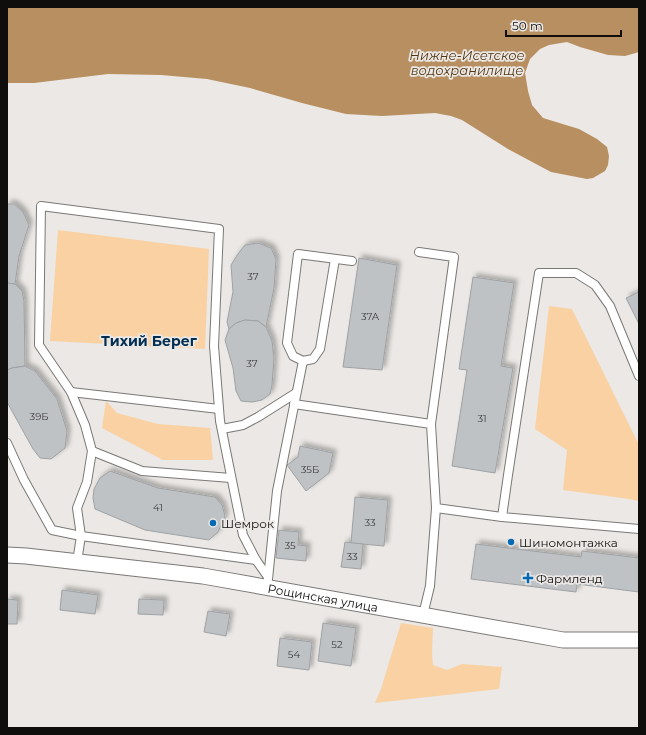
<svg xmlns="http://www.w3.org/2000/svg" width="646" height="735" font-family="Montserrat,sans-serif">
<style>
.green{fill:#fad1a2}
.water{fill:#b78f60}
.building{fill:#bfc2c5;stroke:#9fa2a5;filter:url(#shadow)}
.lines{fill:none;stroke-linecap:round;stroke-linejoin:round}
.lane-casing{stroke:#7a7875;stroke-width:10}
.street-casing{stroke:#7a7875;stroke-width:17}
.lane{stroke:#fff;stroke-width:8}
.street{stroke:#fff;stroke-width:15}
.poi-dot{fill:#0369b5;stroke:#ebe8e5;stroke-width:1.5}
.labels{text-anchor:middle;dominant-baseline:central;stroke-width:3.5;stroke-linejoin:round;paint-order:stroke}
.number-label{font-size:10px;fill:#3b3b3b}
.poi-label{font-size:12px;fill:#0f0e0d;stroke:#ebe8e5;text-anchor:start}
.street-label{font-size:12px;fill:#0f0e0d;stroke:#ebe8e5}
.water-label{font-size:13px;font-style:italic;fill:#533711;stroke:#ebe8e5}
.quarter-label{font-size:14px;font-weight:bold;fill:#032e53;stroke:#ebe8e5}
</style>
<defs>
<filter id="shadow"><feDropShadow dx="3.5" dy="-3.5" stdDeviation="2" flood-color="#0004"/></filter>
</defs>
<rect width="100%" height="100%" fill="#ebe8e5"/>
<!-- green -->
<g class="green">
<path d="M58,230L209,249L205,349L50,341Z"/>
<path d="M549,306L572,309L639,445V501L629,499L563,490L567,450L535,429Z"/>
<path d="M106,401L117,413L158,424L210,428L213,460H163L102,428Z"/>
<path d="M401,623L433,628L432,652L433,665L447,670L462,664L502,667L499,689L375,703L381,689Z"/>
</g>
<!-- water -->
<path class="water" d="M7,7H639V52L625,56L608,55L580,47L567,42L549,45L540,49L530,59L525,73L528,91L532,105L543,118L579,129L597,139L607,147L609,156L608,165L605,171L593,178L587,179L551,172L508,149L462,120L451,116L435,113L382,116L346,114L302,103L250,88L207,79L161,75L108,74L34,83H7Z"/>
<!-- building -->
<g class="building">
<path d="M7,204H14L23,212L29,225L19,256L15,284L7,283Z"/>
<path d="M258,243L271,248L276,259L274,288L266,327L258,321L245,320L236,323L229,329L227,322L233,292L231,265L238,254L245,245Z"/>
<path d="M359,258L397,265L382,370L343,367Z"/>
<path d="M473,277L514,283L501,366L513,368L495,473L452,466L467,370L459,369Z"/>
<path d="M7,283L15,284L22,291L24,301L25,366L12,368L7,370Z"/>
<path d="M639,292V324L626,298Z"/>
<path d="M245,320L258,321L266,327L272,341L274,358L272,385L270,394L262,400L252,402L241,401L236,391L233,368L225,340L229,329L236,323Z"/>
<path d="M25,366L35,371L57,399L67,431L65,448L51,459L40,458L33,449L7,402V370L12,368Z"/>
<path d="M300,446L333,453L329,473L306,491L287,465L298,457Z"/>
<path d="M110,471L158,488L215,497L222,505L225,516L218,532L209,540L145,530L95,509L93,498L94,489L100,478Z"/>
<path d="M355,497L388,500L384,546L351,543Z"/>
<path d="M279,530L299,532L298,545L307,546L306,561L276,558Z"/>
<path d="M345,542L363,544L361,569L341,567Z"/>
<path d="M476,544L581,557L582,551L639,558V592L577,584L576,592L471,579Z"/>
<path d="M62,590L98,595L95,614L60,610Z"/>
<path d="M7,599L18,600L17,624H7Z"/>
<path d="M139,599L164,600L163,615L138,614Z"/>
<path d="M208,611L230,614L226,636L204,632Z"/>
<path d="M323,623L356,628L351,666L318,661Z"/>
<path d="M280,638L312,642L309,670L277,666Z"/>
</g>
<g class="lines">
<defs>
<g id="lane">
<path d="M419,252L454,257L431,424"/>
<path d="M303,361L313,359L320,349L335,259"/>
<path d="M639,376L610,306L595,285L576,273H539L508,475L502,517L639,529"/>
<path d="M71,392L219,409"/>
<path d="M294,404L431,424L436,508L502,517"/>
<path d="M222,429L243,425L258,417L296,393"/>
<path d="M7,443L24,480L52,530L81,536L256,560"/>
<path d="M92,451L142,471L231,478"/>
<path d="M77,562L81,536L77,508L87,482L92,451L85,425L71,392L39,345L41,206L219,229L214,346L220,421L243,535L256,560L268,577"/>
<path d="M268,579L277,491L303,361L293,356L287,343L298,254L352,261"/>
<path d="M423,615L430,586L436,508"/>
</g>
<g id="street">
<path id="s1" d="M7,555L26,556L203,576L563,640H639"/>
</g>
</defs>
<!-- lane casing -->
<use href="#lane" class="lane-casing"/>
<!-- street casing -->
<use href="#street" class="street-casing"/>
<!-- lane -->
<use href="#lane" class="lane"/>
<!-- street -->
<use href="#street" class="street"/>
</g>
<!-- markers -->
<g class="poi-dot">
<circle cx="213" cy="523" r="4"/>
<circle cx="511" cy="542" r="4"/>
<path d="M526 572h4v4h4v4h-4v4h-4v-4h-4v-4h4z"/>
</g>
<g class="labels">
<!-- number labels -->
<g class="number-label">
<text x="253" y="276">37</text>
<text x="370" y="316">37А</text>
<text x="252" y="363">37</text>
<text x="39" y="416">39Б</text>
<text x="482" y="418">31</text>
<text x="310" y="469">35Б</text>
<text x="158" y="507">41</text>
<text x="370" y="522">33</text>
<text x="290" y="545">35</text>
<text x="352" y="556">33</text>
<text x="337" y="644">52</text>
<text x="294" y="654">54</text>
</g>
<!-- poi labels -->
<g class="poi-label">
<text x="221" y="523">Шемрок</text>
<text x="519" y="542">Шиномонтажка</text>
<text x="536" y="578">Фармленд</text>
</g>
<!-- street labels -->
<g class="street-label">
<text stroke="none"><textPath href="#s1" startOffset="319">Рощинская улица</textPath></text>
</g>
<!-- water labels -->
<g class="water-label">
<text x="467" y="55">Нижне-Исетское<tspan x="467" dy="15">водохранилище</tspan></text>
</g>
<!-- quarter labels -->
<g class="quarter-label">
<text x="149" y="341">Тихий Берег</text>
</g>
</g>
<!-- border -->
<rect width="646" height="735" fill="none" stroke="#0f0e0d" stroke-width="16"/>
<!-- scale -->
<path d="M506 30v6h115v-6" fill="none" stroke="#0f0e0d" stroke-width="2"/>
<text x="512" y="30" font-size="12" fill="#0f0e0d" stroke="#ebe8e5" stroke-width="3" paint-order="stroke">50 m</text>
</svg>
